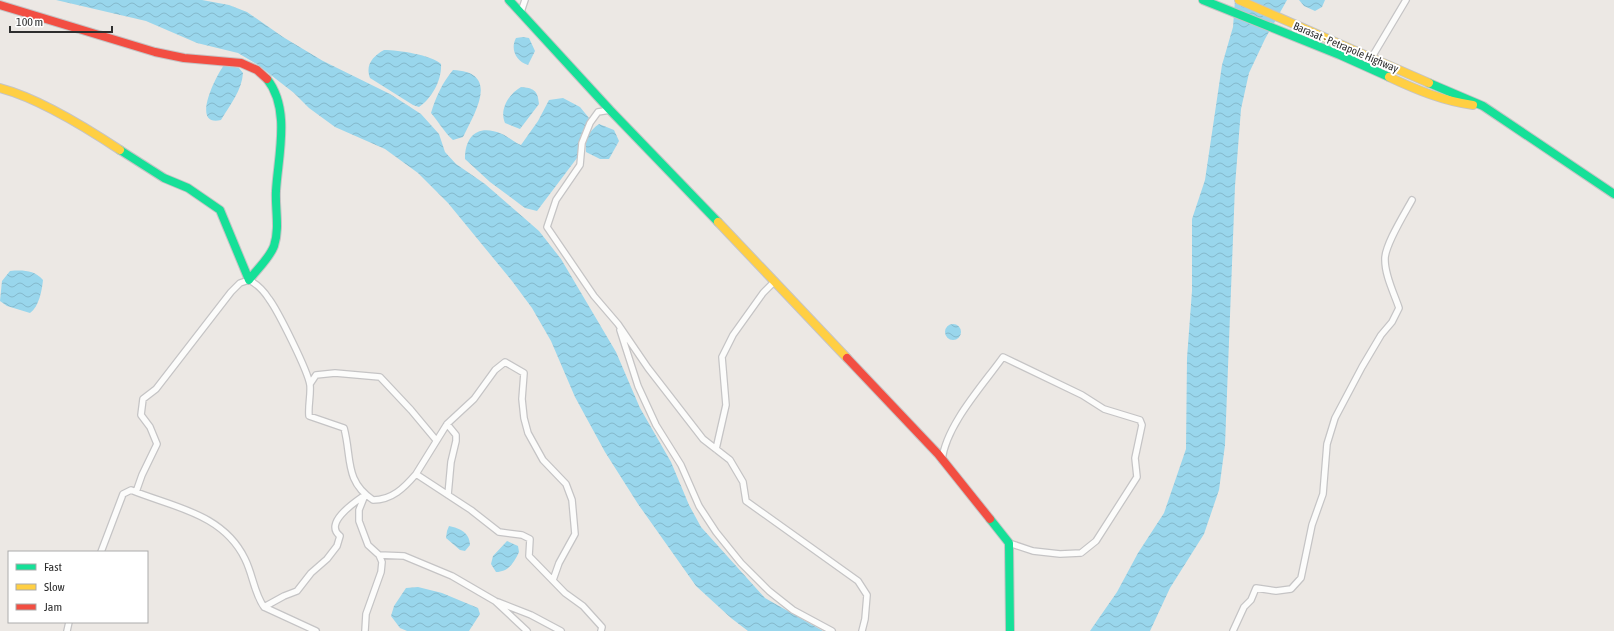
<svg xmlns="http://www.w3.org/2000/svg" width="1614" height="631" font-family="'Asap Condensed',sans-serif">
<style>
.water{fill:url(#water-waves)}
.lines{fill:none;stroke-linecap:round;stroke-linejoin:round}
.street-casing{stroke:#c5c4c5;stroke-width:8}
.fast-casing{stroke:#c5c4c5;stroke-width:10}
.slow-casing{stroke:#c5c4c5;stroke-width:10}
.jam-casing{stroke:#c5c4c5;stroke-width:10}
.street{stroke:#fcfcfb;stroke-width:5.5}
.fast{stroke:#16e098;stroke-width:8}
.slow{stroke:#ffcf43;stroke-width:8}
.jam{stroke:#f24e42;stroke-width:8}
.labels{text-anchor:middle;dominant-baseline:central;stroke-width:4;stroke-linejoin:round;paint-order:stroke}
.street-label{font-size:11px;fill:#2e2e2e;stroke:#fff}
</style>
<defs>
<pattern id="water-waves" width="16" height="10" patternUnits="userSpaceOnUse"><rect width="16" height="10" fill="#99d6ec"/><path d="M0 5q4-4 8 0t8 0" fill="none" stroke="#84b8cb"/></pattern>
</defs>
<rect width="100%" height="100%" fill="#ece8e4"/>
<path class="water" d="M56,0H202L229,5L247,12L283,37L323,61L390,94L421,114L439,134L445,152L456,164L485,184L539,231L561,259L616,352L640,408L671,462L689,505L701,527L765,598L823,631H748L731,618L696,586L638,504L605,452L575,397L551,341L532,308L512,281L448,203L418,173L385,149L335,127L309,108L294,93L258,65L238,53L197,43L146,21Z
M1235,0H1287L1265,39L1249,73L1241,109L1235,186L1225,445L1219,490L1204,534L1170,588L1150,631H1090L1117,592L1138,553L1164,513L1186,449L1187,358L1192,291V219L1205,180L1222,65L1233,27Z
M1299,0H1325L1322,7L1315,11L1304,6Z
M523,37L529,38L535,51L528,65C516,61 510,49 516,38Z
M384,50C399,50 431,55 441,64C442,80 432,98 419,107L413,105L370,78C365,65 373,56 384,50Z
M224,65L239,68L243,73C242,90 230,105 221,120C190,127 216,76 224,65Z
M453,70C500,72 476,111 463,137L453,140C444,132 439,122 431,113C436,97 442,83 453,70Z
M521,87C533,88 538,90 539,104L520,129L505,123C499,109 509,94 521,87Z
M563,98L580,107L589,118L581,135L577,158L537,211L525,208L490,182L465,159C465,135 479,124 502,134C509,137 513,142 521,145L538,121L549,100Z
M599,124L614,130L619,141L609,159H600L586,152C585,139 588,132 599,124Z
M10,271C23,270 34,270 43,280C42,290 39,307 30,313L7,306L0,301L2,281Z
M945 332a8 8 0 1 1 16 0a8 8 0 1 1-16 0Z
M449,526C460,528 470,533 470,545L465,551L460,550L446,538L447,531Z
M507,541L518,546L519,552C514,563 508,572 496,572L491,564L493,556Z
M418,587L442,593L478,608L480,614L469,631H407L400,628L391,616L394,606L406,588Z"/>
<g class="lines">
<defs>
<path id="street" d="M521,12L525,0
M1372,57L1406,0
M610,110L598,112L590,123L582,143L580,165L556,200L547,227L594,296L618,324L648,368L703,439L730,460L743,482L746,501L858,581L867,595L865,619L862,631
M620,330L638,386L656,425L681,465L699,506L716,532L741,563L769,591L793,610L832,631
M310,384L316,375L335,373L380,377L411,410L436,440
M447,424L456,435V441L451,462L448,495
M716,449L726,405L722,357L733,335L763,293L775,281
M942,460C946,425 983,385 1003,357L1082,395L1104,409L1140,420L1142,425L1135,458L1137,477L1096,541L1081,553L1060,554L1033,551L1009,543
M136,492L142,475L157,444L150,427L141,415L143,399L156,389L231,292L240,283L249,280C257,284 264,291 269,299C278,311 308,371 310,385C311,395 308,405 309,416L344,428C352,457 344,481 373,500C392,500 404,488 416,474
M101,552L123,494L131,490C172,507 223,513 245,559C253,575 254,593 264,607L316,631
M379,555L404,556L452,576L495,601L527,631
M553,580L559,563L575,534L572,500L566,484L543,460L528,433L524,418L522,399L524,373L505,362L495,370L474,399L447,424L416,474L471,510L499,532L522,535L530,539L529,556L565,593L583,606L602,627L601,631
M498,602L531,615L561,631
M264,607L284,596L297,591L311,573L327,559L337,546L340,536C323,523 355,502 365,495
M67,631L69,622
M365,631L366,614L381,572L382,562L379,555L368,545L359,521V510L365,495
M1233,631L1244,607L1251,600L1256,588L1276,591L1291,589L1301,578L1312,525L1323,494L1327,444L1335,418L1362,367L1381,335L1392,322L1399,308C1394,293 1385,276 1385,260C1384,246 1405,213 1412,200"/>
<path id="fast" d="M509,0L610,110L718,222
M1203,0L1340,55L1389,77
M1429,83L1483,106L1614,194
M120,150L164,178L188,188L220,210L249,280C257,269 269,259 274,246C280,228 275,209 276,191C278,156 291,109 267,79
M990,519L1009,543L1010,631"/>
<path id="slow" d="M1239,0L1429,83
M1389,77C1417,90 1443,101 1473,105
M0,88C38,98 87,128 120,150
M718,222L847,358"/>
<path id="jam" d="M0,5L155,52L184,58L241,63L257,70L267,79
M847,358L938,454L990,519"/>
</defs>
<use href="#street" class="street-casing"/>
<use href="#fast" class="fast-casing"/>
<use href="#slow" class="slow-casing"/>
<use href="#jam" class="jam-casing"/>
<use href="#street" class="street"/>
<use href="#fast" class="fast"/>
<use href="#slow" class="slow"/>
<use href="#jam" class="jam"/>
</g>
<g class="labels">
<g class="street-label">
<text transform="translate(1346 47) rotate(23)">Barasat - Petrapole Highway</text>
</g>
</g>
<rect x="8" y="551" width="140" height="72" fill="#ffffff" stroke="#ababab"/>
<rect x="16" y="564" width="20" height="6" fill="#16e098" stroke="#ababab"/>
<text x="44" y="571" font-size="12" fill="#2e2e2e">Fast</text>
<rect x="16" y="584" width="20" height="6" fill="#ffcf43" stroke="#ababab"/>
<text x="44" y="591" font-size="12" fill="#2e2e2e">Slow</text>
<rect x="16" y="604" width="20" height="6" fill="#f24e42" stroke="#ababab"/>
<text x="44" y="611" font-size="12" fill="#2e2e2e">Jam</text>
<path d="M10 26v6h102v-6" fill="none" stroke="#2e2e2e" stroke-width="2"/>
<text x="16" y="26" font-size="12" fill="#2e2e2e" stroke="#ffffff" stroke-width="3" paint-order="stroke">100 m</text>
</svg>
